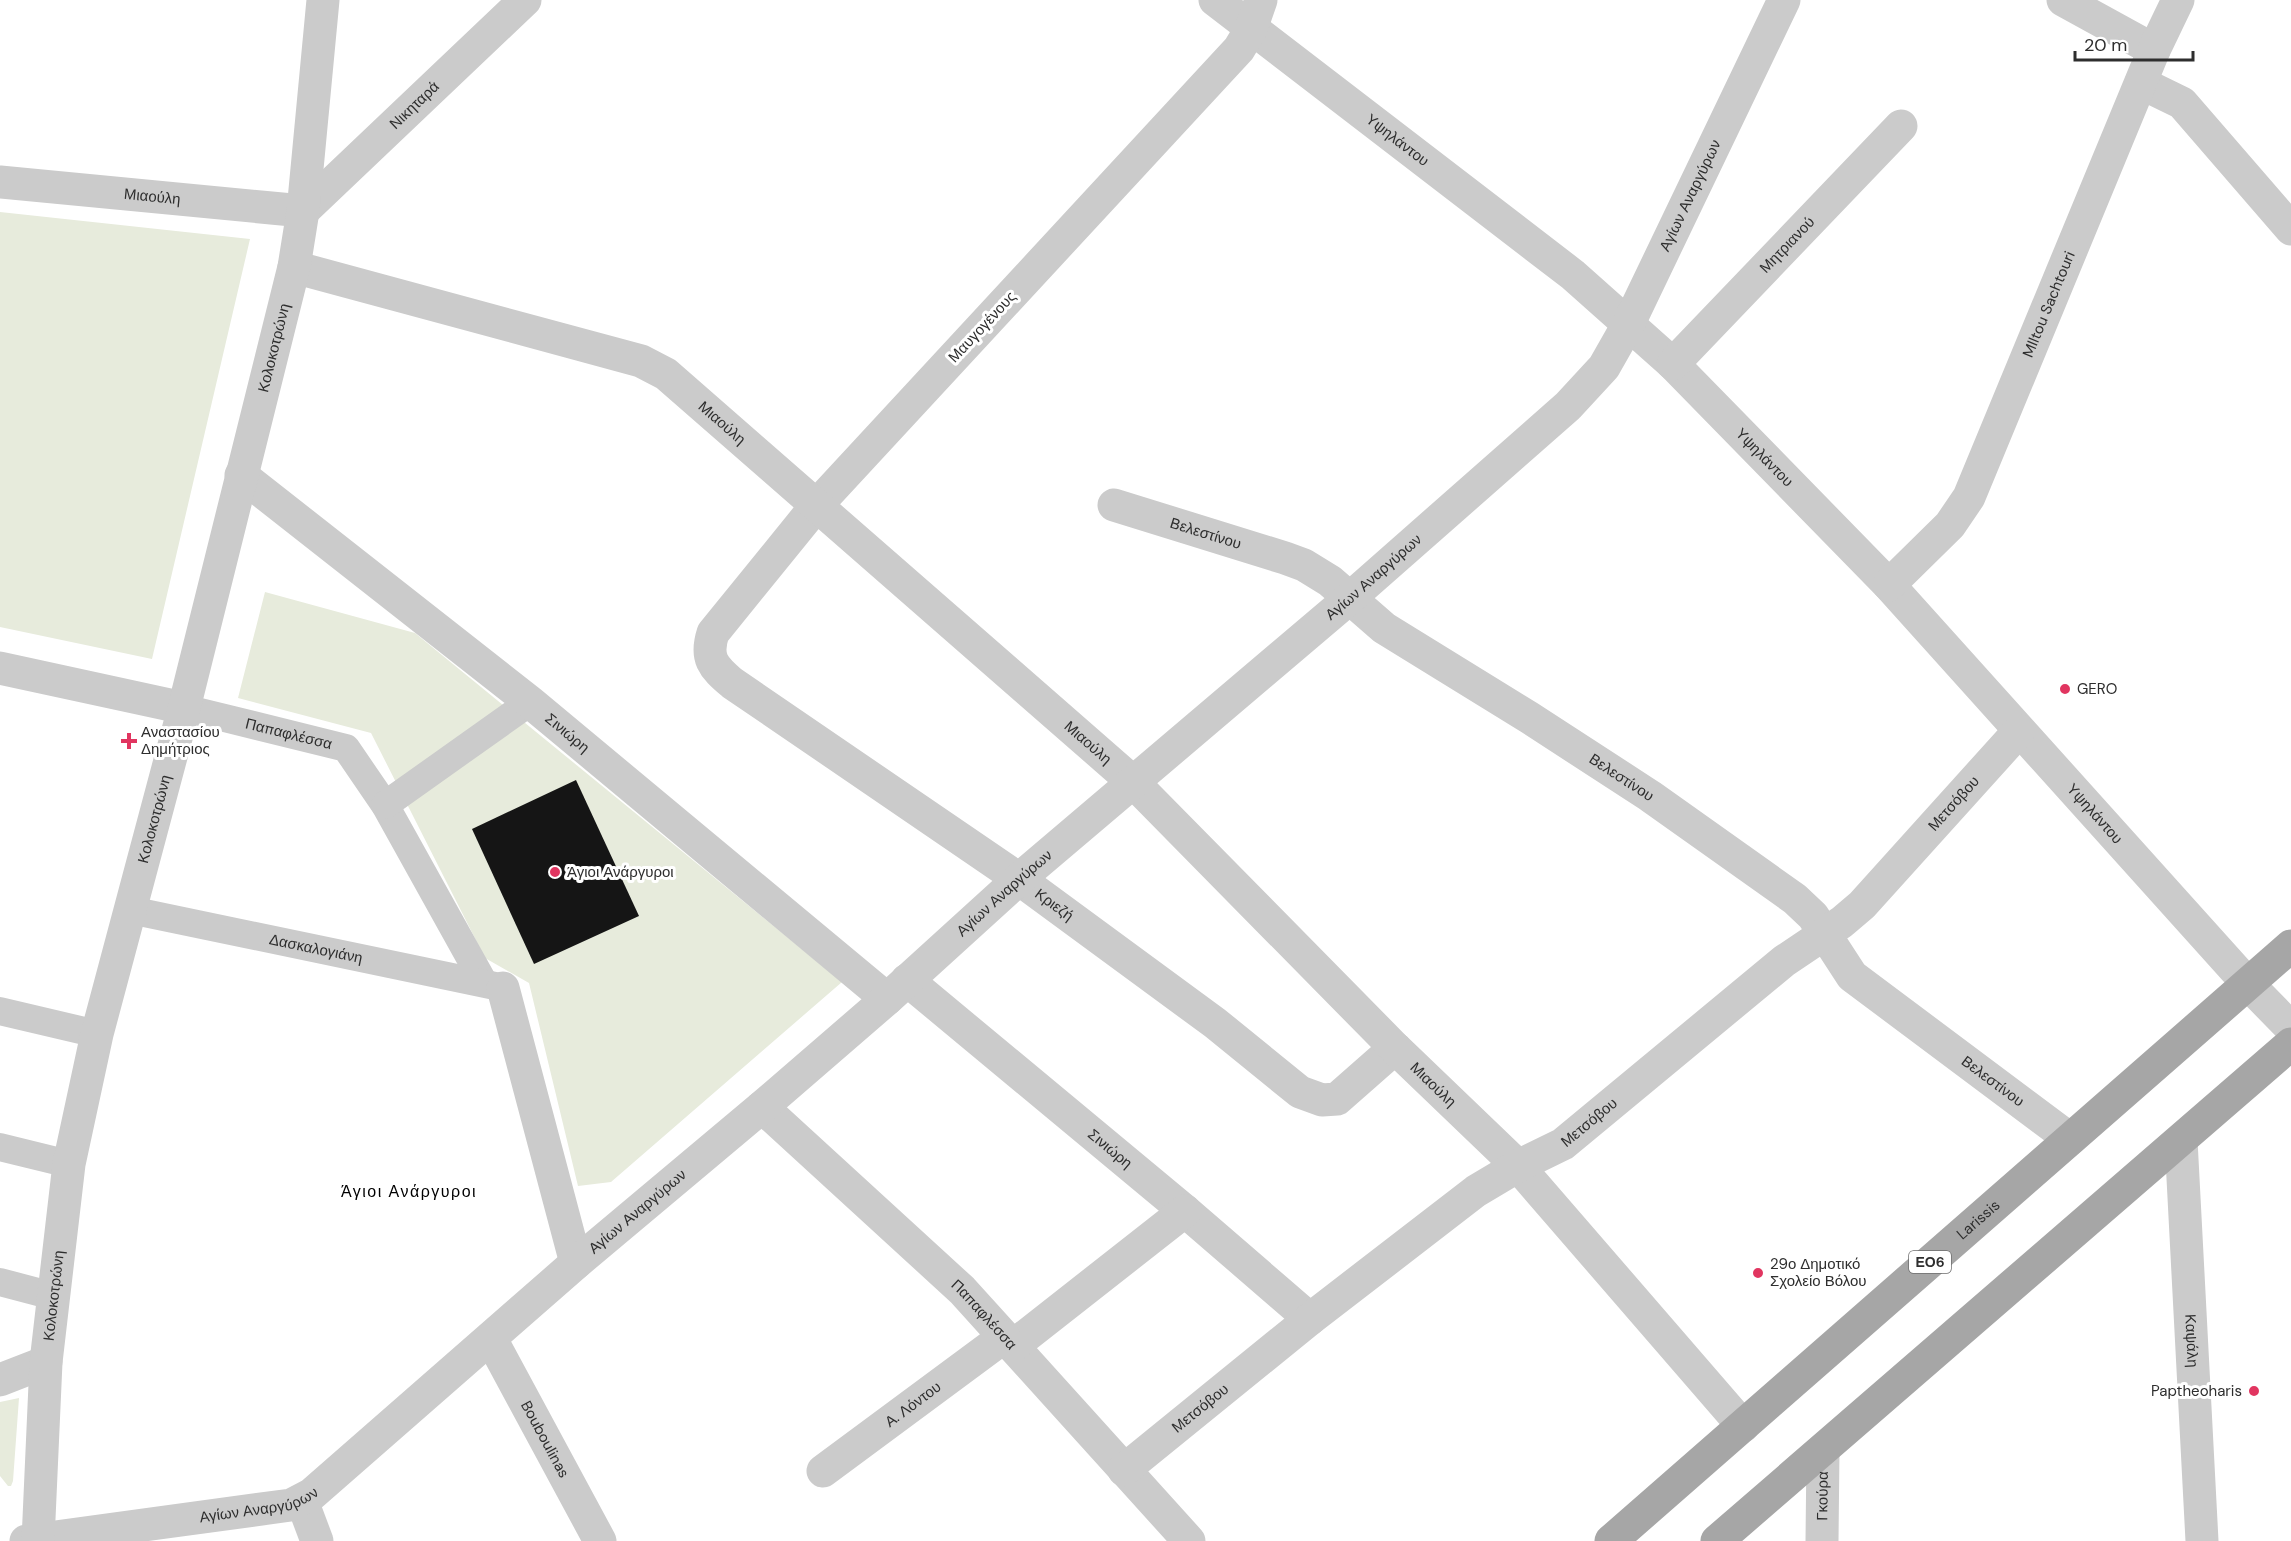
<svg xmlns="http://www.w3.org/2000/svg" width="2291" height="1541" font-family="'DM Sans',sans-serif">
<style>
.green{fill:#e7ebdc}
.building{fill:#151515}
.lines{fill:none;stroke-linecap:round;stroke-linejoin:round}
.pedestrian{stroke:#cbcbcb;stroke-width:28}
.minor{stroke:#cbcbcb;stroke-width:33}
.primary{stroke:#a6a6a6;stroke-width:33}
.poi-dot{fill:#e13560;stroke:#fff;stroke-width:2}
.labels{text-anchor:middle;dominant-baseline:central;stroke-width:6;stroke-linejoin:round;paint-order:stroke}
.shield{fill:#fff;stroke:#6d6d6d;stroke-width:1.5}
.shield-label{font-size:14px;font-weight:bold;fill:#2e2e2e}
.street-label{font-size:15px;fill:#2e2e2e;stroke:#fff}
.poi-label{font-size:15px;fill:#2e2e2e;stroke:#fff;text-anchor:start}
.neighbourhood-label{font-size:16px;letter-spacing:1.5px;fill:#000;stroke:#fff}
</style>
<rect width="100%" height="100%" fill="#fff"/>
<path class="green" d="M0,212L250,239L152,659L0,627Z
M265,592L415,633L842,982L611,1182L578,1186L529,983L485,958L371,733L238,698Z
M19,1398L13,1481L11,1486H8L0,1476V1402Z"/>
<path class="building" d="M576,780L639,916L534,964L472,829Z"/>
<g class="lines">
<g class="pedestrian">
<path id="s1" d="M184,708L346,748L385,805L484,983"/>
<path d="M385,805L530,702"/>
<path id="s2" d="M130,910L495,986"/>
<path d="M0,1011L97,1034"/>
<path d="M0,1147L69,1164"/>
<path d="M0,1282L53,1296"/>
</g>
<g class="minor">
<path id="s3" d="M1215,0L1573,275L1673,364L1889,585L2248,984L2291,1028"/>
<path id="s4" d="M1261,0L1251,29L1239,49L816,506L713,633C705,658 713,667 732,683L1019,879L1215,1023L1300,1092L1322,1100L1337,1099L1395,1048"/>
<path d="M2063,0L2154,50"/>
<path d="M2141,83L2182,103L2291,229"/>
<path id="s5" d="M0,182L303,211L525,0"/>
<path id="s6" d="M294,267L641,361L666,374L1133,782L1395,1048L1518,1166L1743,1426"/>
<path id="s7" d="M1673,364L1901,126"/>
<path id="s8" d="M241,475L530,702L887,999"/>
<path id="s9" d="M1114,505L1285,558L1304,565L1330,581L1384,628L1530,718L1650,796L1795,899L1813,916L1852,976L2070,1139"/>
<path id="s10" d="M1889,585L1950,525L1969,497L2154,50L2178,0"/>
<path d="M0,668L184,708"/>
<path id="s11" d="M907,980L1185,1211L1310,1319"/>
<path d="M503,988L576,1263"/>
<path id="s12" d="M762,1107L962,1290L1189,1541"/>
<path id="s13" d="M2181,1140L2202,1541"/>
<path id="s14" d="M491,1339L600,1541"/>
<path d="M1013,1346L1185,1211"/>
<path d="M0,1380L46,1362"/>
<path id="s15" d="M1124,1470L1310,1319L1476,1191L1518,1166L1563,1144L1784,961L1842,922L1862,905L2019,731"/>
<path id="s16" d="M823,1471L1004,1337"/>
<path d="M302,1501L317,1541"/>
<path id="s17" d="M26,1541L291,1505L312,1494L576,1263L762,1107L887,999L1019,879L1350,598L1568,406L1604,367L1629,323L1784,0"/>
<path id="s18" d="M38,1541L46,1362L69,1164L97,1034L184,708L294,267L303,211L323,0"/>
<path id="s19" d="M1822,1541L1823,1451"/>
</g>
<g class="primary">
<path id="s20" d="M1611,1541L2291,946"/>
<path d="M1717,1541L2291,1044"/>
</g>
</g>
<g class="poi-dot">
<circle cx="2065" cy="689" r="6"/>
<path d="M126 732h6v6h6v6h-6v6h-6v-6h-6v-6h6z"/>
<circle cx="555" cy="872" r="6"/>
<circle cx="1758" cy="1273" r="6"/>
<circle cx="2254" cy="1391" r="6"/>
</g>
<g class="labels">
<rect class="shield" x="1909" y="1251" width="42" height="22" rx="4.5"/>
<g class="shield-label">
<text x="1930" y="1262">ΕΟ6</text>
</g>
<g class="street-label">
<text stroke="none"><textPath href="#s5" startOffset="458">Νικηταρά</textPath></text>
<text stroke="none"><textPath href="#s3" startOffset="230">Υψηλάντου</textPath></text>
<text stroke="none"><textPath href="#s17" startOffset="2198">Αγίων Αναργύρων</textPath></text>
<text stroke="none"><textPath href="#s5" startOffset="153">Μιαούλη</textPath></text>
<text stroke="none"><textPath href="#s7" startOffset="165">Μητριανού</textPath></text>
<text stroke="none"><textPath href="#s10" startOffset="328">MIltou Sachtouri</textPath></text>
<text transform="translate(982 327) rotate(-47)">Μαυγογένους</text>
<text stroke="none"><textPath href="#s18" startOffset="1220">Κολοκοτρώνη</textPath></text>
<text stroke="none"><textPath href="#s6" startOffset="462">Μιαούλη</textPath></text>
<text stroke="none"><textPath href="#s3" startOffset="716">Υψηλάντου</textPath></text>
<text stroke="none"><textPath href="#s9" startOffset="96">Βελεστίνου</textPath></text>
<text stroke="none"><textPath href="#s17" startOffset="1694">Αγίων Αναργύρων</textPath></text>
<text stroke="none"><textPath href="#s8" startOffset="416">Σινιώρη</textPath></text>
<text stroke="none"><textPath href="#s1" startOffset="108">Παπαφλέσσα</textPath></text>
<text stroke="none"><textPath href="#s6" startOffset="948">Μιαούλη</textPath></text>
<text stroke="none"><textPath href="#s9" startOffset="582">Βελεστίνου</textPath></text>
<text stroke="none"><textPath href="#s15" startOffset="1068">Μετσόβου</textPath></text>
<text stroke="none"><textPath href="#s3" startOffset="1202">Υψηλάντου</textPath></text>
<text stroke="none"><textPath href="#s18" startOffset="734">Κολοκοτρώνη</textPath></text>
<text stroke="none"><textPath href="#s17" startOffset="1208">Αγίων Αναργύρων</textPath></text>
<text stroke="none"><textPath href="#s4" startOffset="1290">Κριεζή</textPath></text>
<text stroke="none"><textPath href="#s2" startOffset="190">Δασκαλογιάνη</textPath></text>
<text stroke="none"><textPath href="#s9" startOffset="1066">Βελεστίνου</textPath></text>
<text stroke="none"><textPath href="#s6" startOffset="1434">Μιαούλη</textPath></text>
<text stroke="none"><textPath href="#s15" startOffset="582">Μετσόβου</textPath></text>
<text stroke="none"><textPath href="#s11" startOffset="264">Σινιώρη</textPath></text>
<text stroke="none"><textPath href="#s17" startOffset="722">Αγίων Αναργύρων</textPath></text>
<text stroke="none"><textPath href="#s20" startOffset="488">Larissis</textPath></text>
<text stroke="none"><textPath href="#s18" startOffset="246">Κολοκοτρώνη</textPath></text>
<text stroke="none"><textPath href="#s12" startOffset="304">Παπαφλέσσα</textPath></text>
<text stroke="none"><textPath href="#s13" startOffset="201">Καψάλη</textPath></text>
<text stroke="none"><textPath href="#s16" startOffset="112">Α. Λόντου</textPath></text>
<text stroke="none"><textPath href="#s15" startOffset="98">Μετσόβου</textPath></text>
<text stroke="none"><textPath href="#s14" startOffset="114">Bouboulinas</textPath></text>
<text stroke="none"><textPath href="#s19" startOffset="45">Γκούρα</textPath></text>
<text stroke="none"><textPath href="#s17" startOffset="236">Αγίων Αναργύρων</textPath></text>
</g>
<g class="poi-label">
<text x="2077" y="689">GERO</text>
<text x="141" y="732">Αναστασίου<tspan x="141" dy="17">Δημήτριος</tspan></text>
<text x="567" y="872">Άγιοι Ανάργυροι</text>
<text x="1770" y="1264">29ο Δημοτικό<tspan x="1770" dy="17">Σχολείο Βόλου</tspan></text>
<text x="2242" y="1391" text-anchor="end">Paptheoharis</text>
</g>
<g class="neighbourhood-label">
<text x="409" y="1191">Άγιοι Ανάργυροι</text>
</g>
</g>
<path d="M2075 51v9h118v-9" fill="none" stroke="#2e2e2e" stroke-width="3"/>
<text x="2084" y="51" font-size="18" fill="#2e2e2e" stroke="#ffffff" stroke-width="4.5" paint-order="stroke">20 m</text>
</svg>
